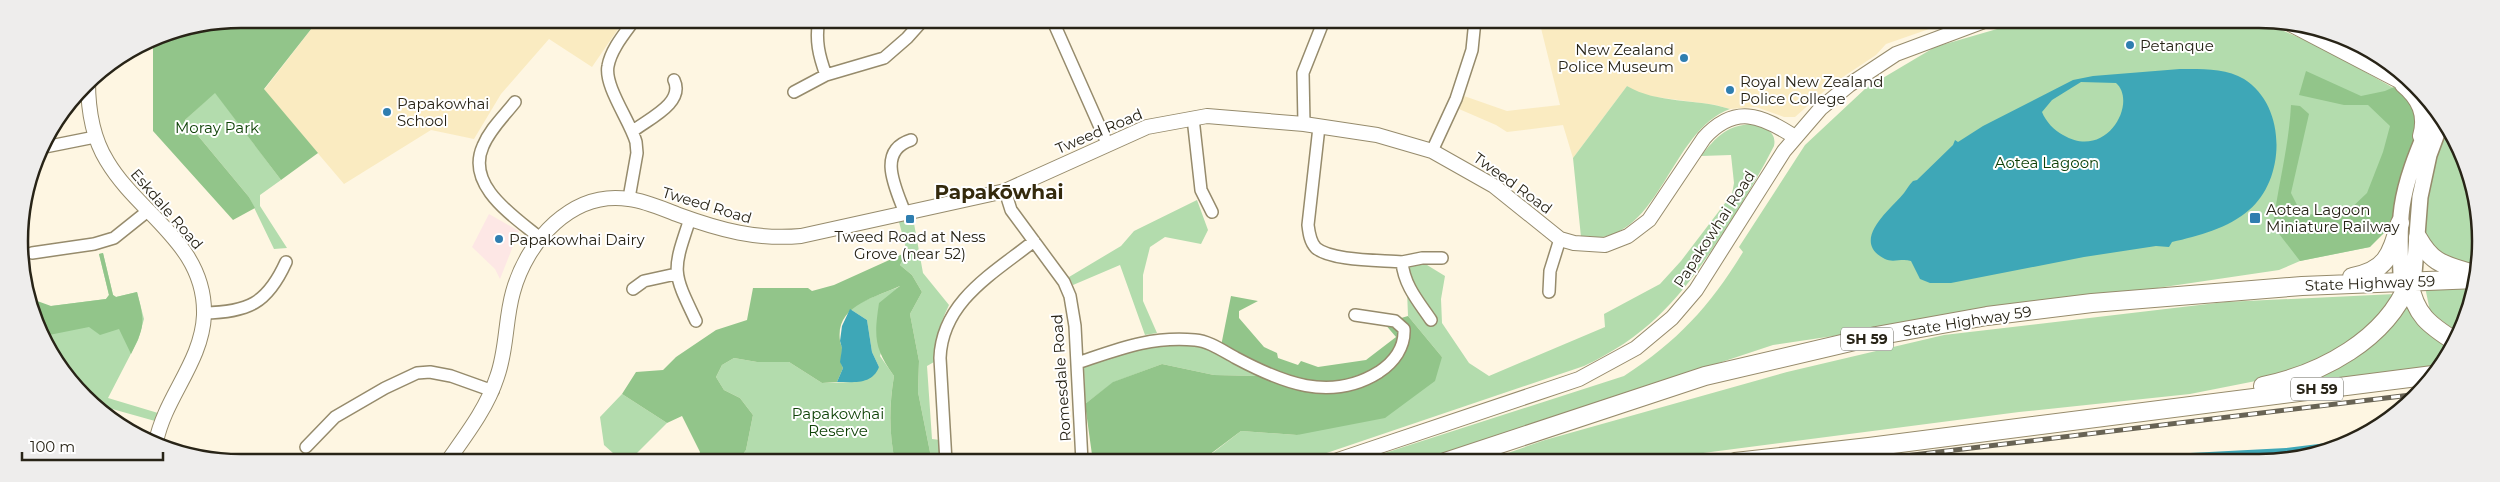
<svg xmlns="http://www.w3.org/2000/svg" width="2500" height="482" font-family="Montserrat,sans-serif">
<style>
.commercial{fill:#fde7e5}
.built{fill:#faebc1}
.green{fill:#b3dcad}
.forest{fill:#92c58a}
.water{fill:#3ea7b7;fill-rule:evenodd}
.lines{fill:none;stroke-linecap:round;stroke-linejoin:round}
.minor-casing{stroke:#968b6c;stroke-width:14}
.tertiary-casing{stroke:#968b6c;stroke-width:16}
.secondary-casing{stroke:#968b6c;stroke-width:18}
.primary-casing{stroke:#968b6c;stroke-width:20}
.minor{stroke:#fff;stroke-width:11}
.tertiary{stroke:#fff;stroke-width:14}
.secondary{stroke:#fff;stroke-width:15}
.primary{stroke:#fff;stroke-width:18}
.rail-casing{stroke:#686354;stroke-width:5}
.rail{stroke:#fff;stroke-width:3;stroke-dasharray:9;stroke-linecap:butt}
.poi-dot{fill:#2f7eb0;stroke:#fff;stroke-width:2}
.labels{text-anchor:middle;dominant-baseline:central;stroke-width:4;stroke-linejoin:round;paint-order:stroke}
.shield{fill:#fff;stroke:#68665d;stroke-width:1}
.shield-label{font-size:14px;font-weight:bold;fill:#282417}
.poi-label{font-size:15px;fill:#282417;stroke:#fff;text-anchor:start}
.park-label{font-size:15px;fill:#0f4207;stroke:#fff}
.street-label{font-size:15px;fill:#282417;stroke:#fff}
.district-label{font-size:20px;font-weight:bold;fill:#342a0d;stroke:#fff}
.rim{fill:none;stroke:#282417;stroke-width:2.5}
</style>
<rect width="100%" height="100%" fill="#fef6e2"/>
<path class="commercial" d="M489,214L519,231L500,279L495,269L472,247Z"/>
<path class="built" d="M319,19H625L592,67L549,39L501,94L474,139L431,130L344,184L264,90Z
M1539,20H1955L1886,44L1876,55L1831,85L1795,117H1784L1756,107L1730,109L1716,105L1641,95L1627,86L1573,158L1563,125L1507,132L1496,125L1459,109L1464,96L1507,111L1560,105Z"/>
<path class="green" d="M2028,20L2260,21L2319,46L2406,95L2370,247L2300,261L2279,270L1773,345L1420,462H1357L1624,376C1678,341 1710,306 1743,252L1739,247L1805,145L1866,88L1935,47Z
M1627,86C1657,104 1696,98 1730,109C1667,132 1660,249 1581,237L1573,158Z
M215,92L281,180L260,195V206L287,248L274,249L249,197L185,120Z
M1752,124C1765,128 1777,131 1774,146C1762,170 1748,193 1734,216C1691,283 1659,331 1584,366L1300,462H1174L1210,455L1241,431L1297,435L1442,357L1408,316L1406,265H1427L1445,276L1441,299L1442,323L1469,363L1489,376L1605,327L1604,314L1660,284L1681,261L1732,194L1734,183L1731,155L1701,156C1716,137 1727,125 1752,124Z
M2447,129L2474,183L2479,267L2460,266L2428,246C2417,206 2434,167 2447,129Z
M1197,200L1208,230L1201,244L1165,237L1150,247L1143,275V301L1157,333L1145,335L1120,265L1073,285L1069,277L1121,246L1134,231Z
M913,218L923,273L949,305C940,324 934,341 934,362L927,366L932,439L940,440L938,462H932L918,392L919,361L910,314L922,292L912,275L900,265L907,252L899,222Z
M103,253L113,295L116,297L137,292L144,319L138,340L108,398L158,413L155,421L105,407L103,412L74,387L33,317L51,306L106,299L109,295L99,254Z
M903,285L880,356L894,376C889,405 889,433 895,462H737L746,450L753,415L740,398L724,390L716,377L722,365L734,358L757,362H789L822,383L855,382L879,367L872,352L867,320L850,309C866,298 885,293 903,285Z
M2475,286L2460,332L2454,330L2430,311L2425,287Z
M2395,294L2374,326L2315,363L2276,377L2190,394L2019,412L1634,462H1482L1545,440L1787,372L1944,335L2225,302Z
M2406,303L2452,349L2437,370L2308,386L2307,379Z
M1196,343L1258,376L1214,375L1162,364L1114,382L1085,404L1084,366L1148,346Z
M622,394L667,423L636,454L639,462H623L604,445L600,417Z"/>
<path class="forest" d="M241,19H319L264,89L318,153L281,180L215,93L185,120L249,197L255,208L233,220L153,131V40L159,35Z
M2306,71L2361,96L2385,91L2394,87L2414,103L2420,125L2393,224L2370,247L2300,261L2273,226C2278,185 2289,146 2291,105L2300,106L2309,114L2291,193L2300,211L2324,218L2347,212L2367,193L2383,152L2390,126L2368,105H2344L2299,95Z
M907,252L900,265L912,275L922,292L910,314L919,361L918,392L932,462H895C889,433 889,406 894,376C874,348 874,337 879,303L900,286C875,298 835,305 840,341C841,347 842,344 842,349C842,357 839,360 843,368L837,382L822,383L789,362H757L734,358L722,365L716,377L724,390L740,398L753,415L746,450L737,462H697L700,452L682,416L667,423L622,394L636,372L663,370L676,357L716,330L747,320L753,288H808L812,291L834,285Z
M103,253L113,295L116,297L137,292C145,322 145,327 131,354L119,329L100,335L89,327L44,336L30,312L29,298L51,306L106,299L109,295L99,254Z
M1231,296L1258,301L1239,311V318L1264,347L1277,353L1278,358L1298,365L1301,361L1318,367L1366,360L1396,337L1384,323L1408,316L1442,357L1435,381L1385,418L1297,435L1241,431L1209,455L1174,462H1093L1085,404L1113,382L1162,364L1214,375L1258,376L1262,368L1221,346Z"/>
<path class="water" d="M2180,69C2201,69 2226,68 2244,79C2287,106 2286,179 2249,210C2229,228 2198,236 2172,242L2169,247L2156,246L2084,257L1951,283H1930L1920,279L1911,261C1902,258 1893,263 1885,259C1849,241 1891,209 1904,193C1907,189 1909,185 1913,181L1917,180L1953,145L1955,140L1958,142L1983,126L2073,80L2093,76ZM2081,82L2116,83C2138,102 2107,161 2063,135C2054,130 2046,122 2042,112L2052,100Z
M850,309L867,320L872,352L879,367C872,385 854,382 837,382L843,368L840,362L842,348L840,341L842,326Z
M2359,439L2274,463H1997L2286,448Z"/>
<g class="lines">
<defs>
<path id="minor" d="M819,19C815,40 819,56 826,75
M1052,19L1107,143
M794,92L826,75L884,58L907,38L924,19
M515,102C504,116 490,129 483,146C465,186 515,217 540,238
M1193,118L1201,190L1212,212
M1304,124L1303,73L1324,20
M1319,127L1308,225C1309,233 1310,242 1316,248C1331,261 1381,260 1402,262C1404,285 1418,301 1431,320
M633,131C648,119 685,103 674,80
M40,148L95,137
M1432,151L1456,99L1472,50L1475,20
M1005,191L1011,210L1064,282L1070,296L1075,326L1082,462
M629,198L637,153L636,142C630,121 604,86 608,66C611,49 625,33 635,19
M905,213C896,189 876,151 911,140
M690,219C672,272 672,271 696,321
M32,253L94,244L114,238L149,210
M1402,262L1422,258H1442
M633,289L644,281L676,274
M1549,292L1550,271L1560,239
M204,313C248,312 267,304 286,262
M1077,363C1119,349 1150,336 1195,340C1209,341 1223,351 1236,358C1281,382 1330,403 1379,372C1394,362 1405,347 1404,329L1395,321L1355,315
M306,447L335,417L385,388L417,373L430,372L451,376L493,391
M946,462L940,358C942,301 994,273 1034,241"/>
<path id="tertiary" d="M2284,21L2418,91
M88,81C88,110 92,137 107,161C139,215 206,244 204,315C202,362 165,397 156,442
M2402,85C2419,99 2426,115 2420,136
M447,462C466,435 487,408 497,377C507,350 505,320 513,292C527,241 572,190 629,199C646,201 663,209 679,215C720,230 757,240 801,236L1005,191L1147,127L1207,116L1304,124L1377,135L1432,151L1494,186L1560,239L1574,243L1605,245L1628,236L1649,220L1704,138C1735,104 1761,115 1795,137
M1332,462L1579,379L1636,348L1672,318L1696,290L1784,151L1821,108L1849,85L1896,54L1987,20"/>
<path id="secondary" d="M2436,107C2423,140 2407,172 2402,207C2399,229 2400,251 2401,274L2409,282L2414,274L2420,197L2429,155L2442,120"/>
<path id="primary" d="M2418,238C2433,265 2446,265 2473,274
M2352,277C2387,271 2391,254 2400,223
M2409,282C2415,315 2429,325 2456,342
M2263,386C2321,374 2386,340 2409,282
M1445,462L1705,376L1876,336L1987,316L2092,303L2302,286L2477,279
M1735,462L1869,447L2433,375"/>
</defs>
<use href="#minor" class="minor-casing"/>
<use href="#tertiary" class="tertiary-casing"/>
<use href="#secondary" class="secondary-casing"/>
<use href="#primary" class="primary-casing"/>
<use href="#minor" class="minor"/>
<use href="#tertiary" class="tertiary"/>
<use href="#secondary" class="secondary"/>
<use href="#primary" class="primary"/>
<defs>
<path id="rail" d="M1855,462L2419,394"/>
</defs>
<use href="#rail" class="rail-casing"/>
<use href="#rail" class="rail"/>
</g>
<g class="poi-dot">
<circle cx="2130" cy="45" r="5"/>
<circle cx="1684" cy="58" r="5"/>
<circle cx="1730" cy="90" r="5"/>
<circle cx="387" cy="112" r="5"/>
<rect x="2249" y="212" width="12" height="12" rx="2.5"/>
<rect x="905" y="214" width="10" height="10" rx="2.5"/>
<circle cx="499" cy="239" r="5"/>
</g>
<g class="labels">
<g class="shield">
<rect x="1841" y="327.5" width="52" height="23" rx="4"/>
<rect x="2291" y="377.5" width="52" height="23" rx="4"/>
</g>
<g class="shield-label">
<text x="1867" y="339">SH 59</text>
<text x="2317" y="389">SH 59</text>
</g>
<g class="poi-label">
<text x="2140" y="45">Petanque</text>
<text x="1674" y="49" text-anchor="end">New Zealand<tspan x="1674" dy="17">Police Museum</tspan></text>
<text x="1740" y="81">Royal New Zealand<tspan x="1740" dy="17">Police College</tspan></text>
<text x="397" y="103">Papakowhai<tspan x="397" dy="17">School</tspan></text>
<text x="2266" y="209">Aotea Lagoon<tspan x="2266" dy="17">Miniature Railway</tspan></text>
<text x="910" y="236" text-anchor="middle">Tweed Road at Ness<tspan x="910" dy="17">Grove (near 52)</tspan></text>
<text x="509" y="239">Papakowhai Dairy</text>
</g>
<g class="park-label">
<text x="217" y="127">Moray Park</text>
<text x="2047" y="162">Aotea Lagoon</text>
<text x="838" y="413">Papakowhai<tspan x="838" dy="17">Reserve</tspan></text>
</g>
<g class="street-label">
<text transform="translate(1099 131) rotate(-23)">Tweed Road</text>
<text transform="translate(1513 183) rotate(36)">Tweed Road</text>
<text transform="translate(707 205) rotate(17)">Tweed Road</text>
<text transform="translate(167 209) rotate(49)">Eskdale Road</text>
<text transform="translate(1714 229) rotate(-57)">Papakowhai Road</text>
<text transform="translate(2370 283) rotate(-2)">State Highway 59</text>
<text transform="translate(1967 321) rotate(-9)">State Highway 59</text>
<text transform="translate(1061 378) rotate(-94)">Romesdale Road</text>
</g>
<g class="district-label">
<text x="999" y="192">Papakōwhai</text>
</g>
</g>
<path d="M0 0H2500V482H0ZM241 28H2259A213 213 0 0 1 2472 241V241A213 213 0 0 1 2259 454H241A213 213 0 0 1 28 241V241A213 213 0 0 1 241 28Z" fill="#eeedec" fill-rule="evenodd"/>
<path class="rim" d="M241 28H2259A213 213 0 0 1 2472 241V241A213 213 0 0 1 2259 454H241A213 213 0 0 1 28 241V241A213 213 0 0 1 241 28Z"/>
<path d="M22 452v8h141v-8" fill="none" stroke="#282417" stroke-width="2.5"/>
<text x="30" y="452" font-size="15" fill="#282417" stroke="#ffffff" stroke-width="4" paint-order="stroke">100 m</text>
</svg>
